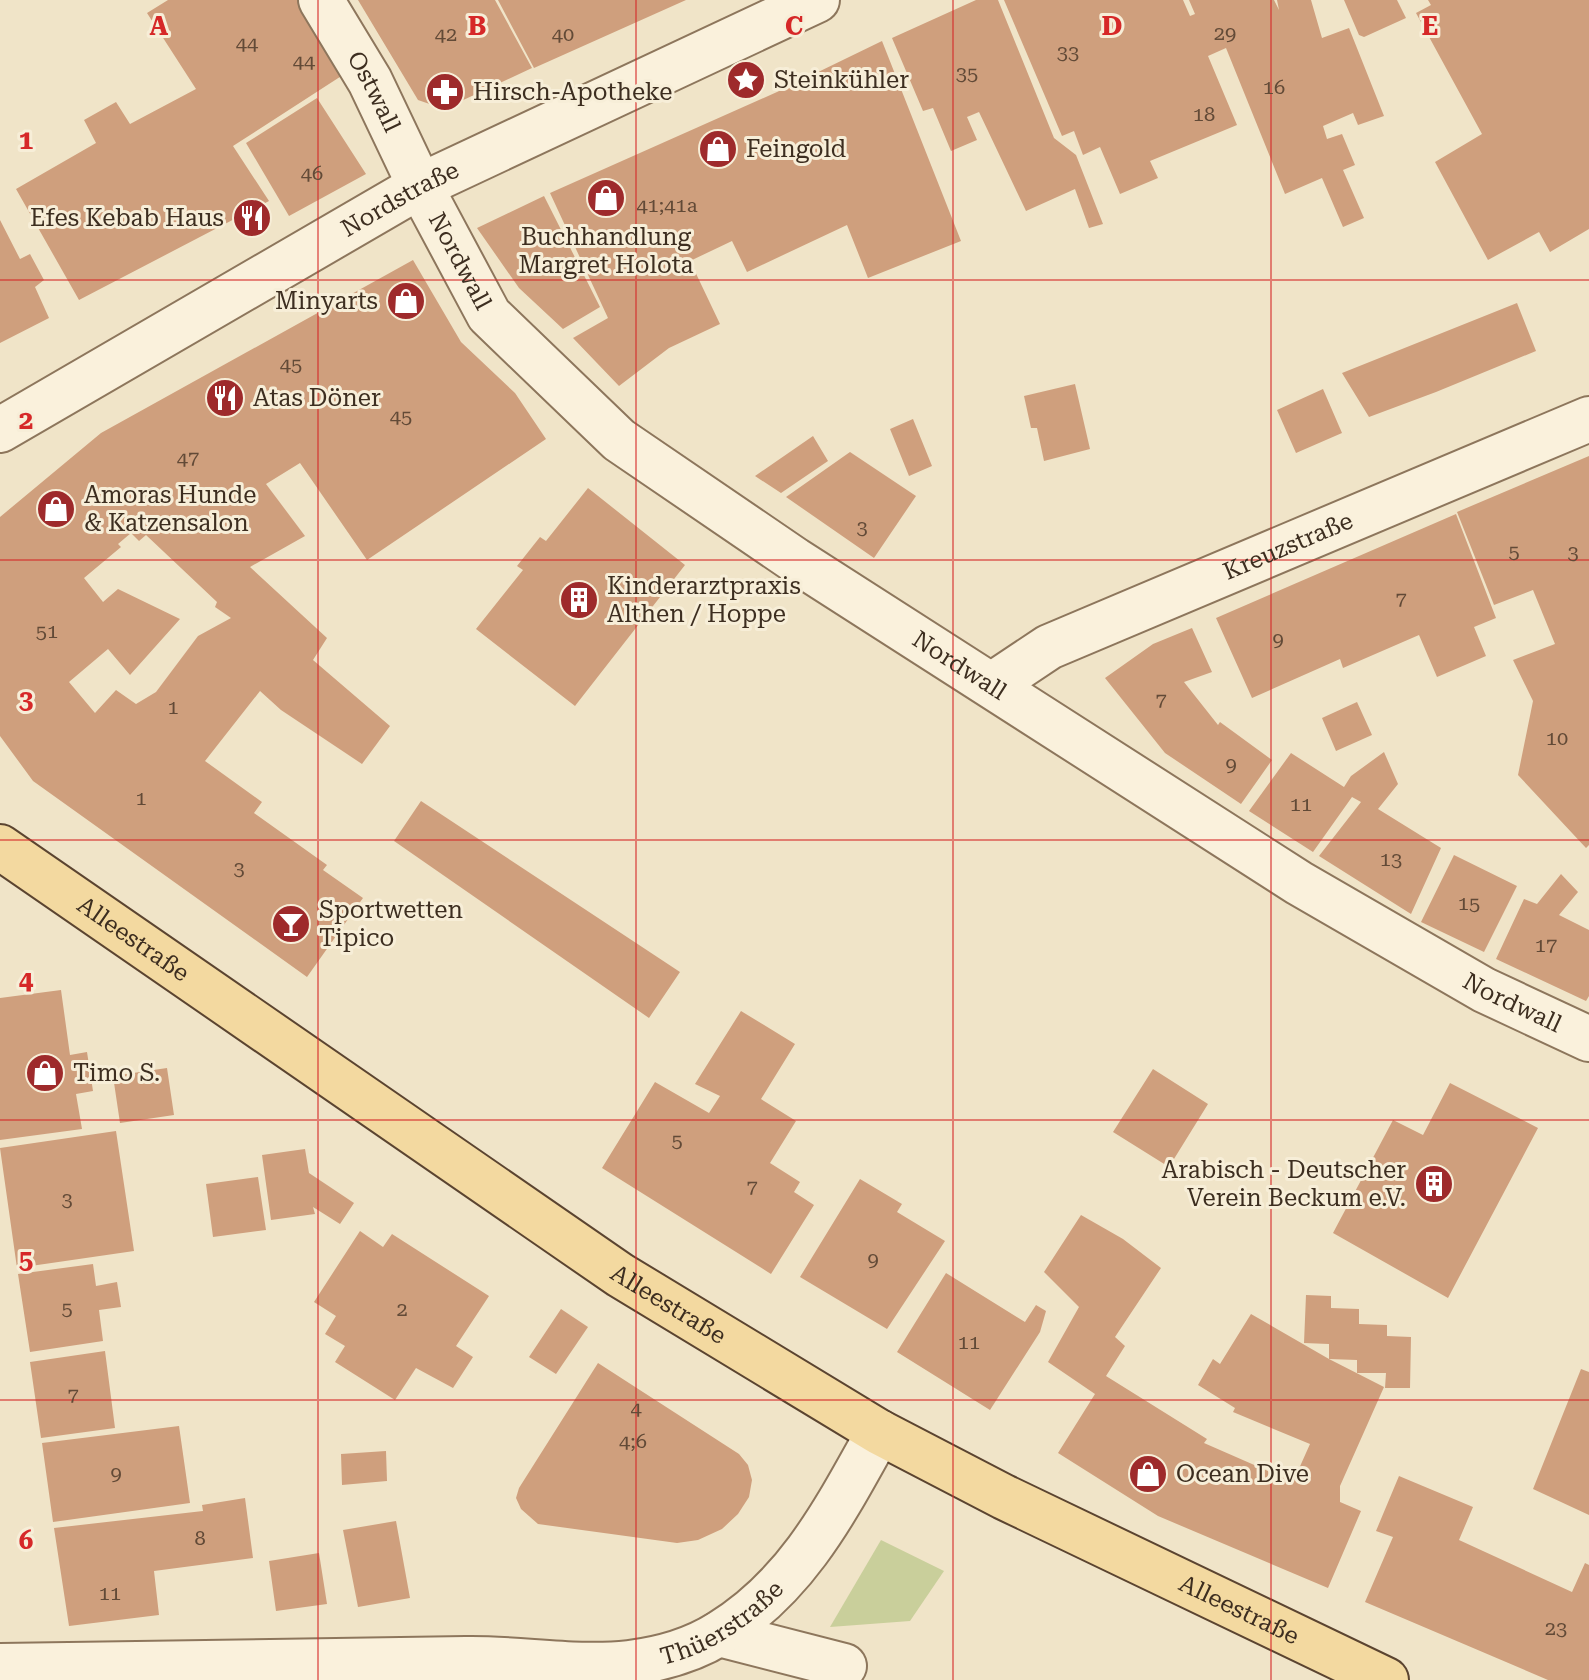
<svg xmlns="http://www.w3.org/2000/svg" width="1589" height="1680" font-family="'Roboto Serif',serif">
<style>
.green{fill:#c9cf9b}
.building{fill:#cf9f7d;fill-rule:evenodd}
.lines{fill:none;stroke-linecap:round;stroke-linejoin:round}
.minor-casing{stroke:#8d765c;stroke-width:48}
.major-casing{stroke:#5b4430;stroke-width:48}
.minor{stroke:#faf1dc;stroke-width:44}
.major{stroke:#f3d9a0;stroke-width:44}
.grid{fill:none;stroke:#d62828;stroke-width:2;stroke-opacity:0.55}
.labels{text-anchor:middle;dominant-baseline:central;stroke-width:6;stroke-linejoin:round;paint-order:stroke}
.number-label{font-size:20px;fill:#624a37}
.poi-label{font-size:24px;fill:#3d2e20;stroke:#f7eed8;text-anchor:start}
.street-label{font-size:24px;fill:#3d2e20;stroke:#f7eed8}
.grid-label{font-size:26px;text-anchor:middle;font-weight:bold;fill:#d62828;stroke:#f7eed8;stroke-width:6;stroke-linejoin:round;paint-order:stroke}
</style>
<rect width="100%" height="100%" fill="#f0e4c8"/>
<path class="green" d="M881,1540L944,1571L910,1621L830,1627Z"/>
<path class="building" d="M168,0H299L346,73L233,146L269,201L79,300L16,189L96,143L84,120L116,102L130,124L196,89L147,13Z
M358,0H495L532,68L444,109L418,100Z
M498,0H686L534,68Z
M976,0H998L1054,138L1076,155L1103,224L1089,228L1075,189L1026,211L979,112L967,117L977,140L951,151L933,108L923,111L892,38Z
M1004,0H1183L1190,16L1195,14L1189,0H1274L1279,10L1277,0H1311L1322,38L1349,28L1384,116L1358,125L1353,113L1323,126L1327,139L1342,134L1355,165L1343,170L1364,218L1343,227L1322,178L1285,194L1226,48L1208,56L1237,125L1150,161L1158,178L1120,194L1100,147L1083,155L1074,131L1062,136Z
M1344,0H1397L1406,18L1364,37L1359,35Z
M1428,0H1589V229L1550,252L1539,232L1488,260L1435,162L1482,134L1416,13L1431,5Z
M882,41L961,241L868,278L847,225L747,272L732,241L690,261L720,324L669,348L619,386L573,338L608,318L550,193L777,92Z
M317,98L366,174L289,216L246,143Z
M544,196L600,307L563,329L519,288L477,228Z
M0,220L20,259L30,254L44,280L35,287L49,318L0,343Z
M413,260L461,342L515,393L546,439L367,560L300,463L266,484L305,536L250,567L327,638L313,660L390,726L362,764L281,710L260,691L205,761L262,802L254,813L327,865L323,870L363,898L307,977L33,781L0,736V517L101,433ZM131,533L139,541L146,535L217,602L215,607L231,618L198,636L156,692L136,704L116,690L95,713L69,682L108,649L130,675L180,619L118,589L103,602L84,578L121,547L118,544Z
M1517,303L1536,351L1436,392L1369,417L1342,373Z
M1075,384L1090,449L1044,461L1037,428H1031L1024,396Z
M1323,389L1342,433L1296,453L1277,410Z
M913,419L932,466L909,476L890,429Z
M813,436L828,461L781,493L755,476Z
M850,452L916,496L874,558L786,497Z
M1589,456V845L1586,848L1518,775L1533,701L1513,660L1555,644L1533,590L1494,605L1457,512Z
M588,488L685,565L575,706L476,629L523,570L517,566L540,537L546,541Z
M1456,514L1496,618L1474,627L1486,656L1437,677L1419,635L1343,668L1340,659L1252,698L1216,618Z
M1192,628L1212,672L1184,682L1218,725L1220,722L1272,760L1241,804L1165,753L1105,678L1153,644Z
M1357,702L1372,735L1336,751L1322,718Z
M1384,752L1398,784L1378,809L1441,848L1411,914L1319,856L1361,802L1352,797L1313,852L1249,811L1291,753L1344,787L1351,776Z
M421,801L680,972L649,1018L394,841Z
M1454,855L1517,886L1484,952L1421,922Z
M1561,874L1578,892L1559,915L1589,930V996L1586,1001L1496,959L1524,899L1537,904Z
M61,990L70,1055L87,1052L93,1091L76,1094L82,1129L0,1140V998Z
M741,1011L795,1044L761,1099L796,1121L770,1163L800,1182L794,1192L814,1205L771,1274L602,1168L655,1082L709,1113L720,1096L695,1084Z
M167,1068L174,1115L120,1123L113,1076Z
M1153,1069L1208,1104L1169,1167L1113,1132Z
M1450,1083L1538,1128L1448,1298L1333,1233L1393,1120L1423,1135Z
M116,1131L134,1251L17,1268L0,1148Z
M305,1149L309,1173L354,1203L340,1224L313,1207L315,1214L271,1220L262,1155Z
M258,1177L266,1230L213,1237L206,1184Z
M860,1179L902,1204L897,1212L945,1241L887,1329L800,1277Z
M1081,1215L1123,1239L1161,1268L1115,1337L1125,1346L1106,1376L1207,1439L1204,1443L1293,1482L1310,1444L1233,1412L1235,1408L1198,1385L1213,1359L1220,1364L1251,1314L1329,1359V1344L1304,1343L1306,1295L1331,1296V1308L1359,1309V1324L1387,1325V1336L1411,1337L1410,1388H1385L1386,1373H1357V1360L1329,1359L1384,1387L1340,1486V1502L1361,1511L1328,1588L1158,1516L1058,1453L1095,1394L1048,1362L1079,1307L1044,1272Z
M360,1231L383,1247L392,1234L489,1296L456,1346L473,1357L453,1388L416,1368L395,1400L335,1362L345,1346L325,1334L336,1316L314,1302Z
M93,1264L96,1286L117,1282L121,1307L99,1310L103,1341L30,1352L18,1274Z
M946,1273L1025,1322L1036,1305L1046,1311L1040,1332L990,1410L897,1352Z
M561,1309L588,1327L556,1374L529,1357Z
M105,1351L115,1428L41,1438L30,1362Z
M598,1363L739,1454L748,1465L752,1480L749,1497L738,1514L722,1529L698,1540L677,1543L538,1524L521,1509L516,1498L519,1488Z
M1581,1369L1589,1372V1515L1533,1489Z
M179,1426L190,1503L53,1522L42,1443Z
M386,1451L387,1481L342,1485L341,1454Z
M1399,1476L1473,1507L1459,1540L1572,1592L1585,1563L1589,1565V1680H1548L1365,1602L1393,1537L1376,1531Z
M245,1498L253,1558L154,1571L159,1615L69,1626L54,1528L203,1511L202,1505Z
M396,1521L410,1598L358,1607L343,1530Z
M319,1553L327,1604L276,1611L269,1561Z"/>
<g class="lines">
<defs>
<g id="minor">
<path id="s1" d="M321,0L370,81L420,186L489,315L619,440L795,560L1299,883L1484,990L1589,1039"/>
<path id="s2" d="M0,430L420,186L817,0"/>
<path id="s3" d="M992,685L1049,647L1589,419"/>
<path d="M719,1634L844,1666"/>
<path id="s4" d="M0,1666C155,1664 310,1661 466,1659C519,1658 576,1669 629,1663C661,1659 693,1650 720,1633C798,1585 836,1509 879,1432"/>
</g>
<g id="major">
<path id="s5" d="M0,847L620,1275L879,1432L1004,1497L1386,1680"/>
</g>
</defs>
<use href="#minor" class="minor-casing"/>
<use href="#major" class="major-casing"/>
<use href="#minor" class="minor"/>
<use href="#major" class="major"/>
</g>
<path class="grid" d="M318,0V1680M636,0V1680M953,0V1680M1271,0V1680M0,280H1589M0,560H1589M0,840H1589M0,1120H1589M0,1400H1589"/>
<defs>
<symbol id="sight-disc" viewBox="-11 -11 22 22"><circle r="9.5" fill="#9e2a2b" stroke="#f7eed8"/><path d="M0-6L1.8-2.2L6-1.7L2.9 1.2L3.7 5.4L0 3.3L-3.7 5.4L-2.9 1.2L-6-1.7L-1.8-2.2Z" fill="#fff"/></symbol>
<symbol id="pharmacy-disc" viewBox="-11 -11 22 22"><circle r="9.5" fill="#9e2a2b" stroke="#f7eed8"/><path d="M-2-6h4v4h4v4h-4v4h-4v-4h-4v-4h4Z" fill="#fff"/></symbol>
<symbol id="shop-disc" viewBox="-11 -11 22 22"><circle r="9.5" fill="#9e2a2b" stroke="#f7eed8"/><path d="M-5-2.5h2.3a2.7 3.5 0 0 1 5.4 0H5L5.5 6h-11ZM-1.5-2.5h3a1.5 2.3 0 0 0-3 0Z" fill="#fff"/></symbol>
<symbol id="restaurant-disc" viewBox="-11 -11 22 22"><circle r="9.5" fill="#9e2a2b" stroke="#f7eed8"/><path d="M-5-6h1v4h1v-4h1v4h1v-4h1v5L-1.5 .5V6h-2V.5L-5-1ZM5-6V6H3V1.5H1.5Q1.5-4 5-6Z" fill="#fff"/></symbol>
<symbol id="building-disc" viewBox="-11 -11 22 22"><circle r="9.5" fill="#9e2a2b" stroke="#f7eed8"/><path d="M-4-6H4V6H1V3H-1V6H-4ZM-2.5-4.3h1.7v1.8h-1.7ZM.8-4.3h1.7v1.8H.8ZM-2.5-1h1.7V.8h-1.7ZM.8-1h1.7V.8H.8Z" fill="#fff"/></symbol>
<symbol id="bar-disc" viewBox="-11 -11 22 22"><circle r="9.5" fill="#9e2a2b" stroke="#f7eed8"/><path d="M-6-5H6L.8 .8V4.5H3.5V6h-7V4.5H-.8V.8Z" fill="#fff"/></symbol>
</defs>
<g fill-rule="evenodd">
<use href="#sight-disc" x="724" y="58" width="44" height="44"/>
<use href="#pharmacy-disc" x="423" y="70" width="44" height="44"/>
<use href="#shop-disc" x="696" y="127" width="44" height="44"/>
<use href="#shop-disc" x="584" y="176" width="44" height="44"/>
<use href="#restaurant-disc" x="230" y="196" width="44" height="44"/>
<use href="#shop-disc" x="384" y="279" width="44" height="44"/>
<use href="#restaurant-disc" x="203" y="376" width="44" height="44"/>
<use href="#shop-disc" x="34" y="487" width="44" height="44"/>
<use href="#building-disc" x="557" y="578" width="44" height="44"/>
<use href="#bar-disc" x="269" y="902" width="44" height="44"/>
<use href="#shop-disc" x="23" y="1051" width="44" height="44"/>
<use href="#building-disc" x="1412" y="1162" width="44" height="44"/>
<use href="#shop-disc" x="1126" y="1452" width="44" height="44"/>
</g>
<g class="labels">
<g class="number-label">
<text x="1225" y="33">29</text>
<text x="446" y="34">42</text>
<text x="563" y="34">40</text>
<text x="247" y="43">44</text>
<text x="1068" y="52">33</text>
<text x="304" y="61">44</text>
<text x="967" y="73">35</text>
<text x="1274" y="87">16</text>
<text x="1204" y="114">18</text>
<text x="312" y="173">46</text>
<text x="667" y="205">41;41a</text>
<text x="291" y="364">45</text>
<text x="401" y="416">45</text>
<text x="188" y="458">47</text>
<text x="862" y="527">3</text>
<text x="1514" y="551">5</text>
<text x="1573" y="552">3</text>
<text x="1401" y="599">7</text>
<text x="47" y="631">51</text>
<text x="1278" y="639">9</text>
<text x="1161" y="700">7</text>
<text x="173" y="707">1</text>
<text x="1557" y="738">10</text>
<text x="1231" y="764">9</text>
<text x="141" y="798">1</text>
<text x="1301" y="804">11</text>
<text x="1391" y="859">13</text>
<text x="239" y="868">3</text>
<text x="1469" y="903">15</text>
<text x="1546" y="945">17</text>
<text x="677" y="1140">5</text>
<text x="752" y="1187">7</text>
<text x="67" y="1199">3</text>
<text x="873" y="1259">9</text>
<text x="67" y="1308">5</text>
<text x="402" y="1309">2</text>
<text x="969" y="1342">11</text>
<text x="73" y="1395">7</text>
<text x="636" y="1408">4</text>
<text x="633" y="1441">4;6</text>
<text x="116" y="1473">9</text>
<text x="200" y="1538">8</text>
<text x="110" y="1593">11</text>
<text x="1556" y="1628">23</text>
</g>
<g class="poi-label">
<text x="774" y="80">Steinkühler</text>
<text x="473" y="92">Hirsch-Apotheke</text>
<text x="746" y="149">Feingold</text>
<text x="224" y="218" text-anchor="end">Efes Kebab Haus</text>
<text x="606" y="237" text-anchor="middle">Buchhandlung<tspan x="606" dy="28">Margret Holota</tspan></text>
<text x="378" y="301" text-anchor="end">Minyarts</text>
<text x="253" y="398">Atas Döner</text>
<text x="84" y="495">Amoras Hunde<tspan x="84" dy="28">&amp; Katzensalon</tspan></text>
<text x="607" y="586">Kinderarztpraxis<tspan x="607" dy="28">Althen / Hoppe</tspan></text>
<text x="319" y="910">Sportwetten<tspan x="319" dy="28">Tipico</tspan></text>
<text x="73" y="1073">Timo S.</text>
<text x="1406" y="1170" text-anchor="end">Arabisch - Deutscher<tspan x="1406" dy="28">Verein Beckum e.V.</tspan></text>
<text x="1176" y="1474">Ocean Dive</text>
</g>
<g class="street-label">
<text stroke="none"><textPath href="#s1" startOffset="106">Ostwall</textPath></text>
<text stroke="none"><textPath href="#s2" startOffset="462">Nordstraße</textPath></text>
<text stroke="none"><textPath href="#s1" startOffset="296">Nordwall</textPath></text>
<text stroke="none"><textPath href="#s3" startOffset="328">Kreuzstraße</textPath></text>
<text stroke="none"><textPath href="#s1" startOffset="946">Nordwall</textPath></text>
<text stroke="none"><textPath href="#s5" startOffset="162">Alleestraße</textPath></text>
<text stroke="none"><textPath href="#s1" startOffset="1594">Nordwall</textPath></text>
<text stroke="none"><textPath href="#s5" startOffset="810">Alleestraße</textPath></text>
<text stroke="none"><textPath href="#s5" startOffset="1458">Alleestraße</textPath></text>
<text stroke="none"><textPath href="#s4" startOffset="732">Thüerstraße</textPath></text>
</g>
</g>
<g class="grid-label">
<text x="159" y="35">A</text>
<text x="477" y="35">B</text>
<text x="794" y="35">C</text>
<text x="1112" y="35">D</text>
<text x="1430" y="35">E</text>
<text x="26" y="149">1</text>
<text x="26" y="429">2</text>
<text x="26" y="709">3</text>
<text x="26" y="989">4</text>
<text x="26" y="1269">5</text>
<text x="26" y="1549">6</text>
</g>
</svg>
